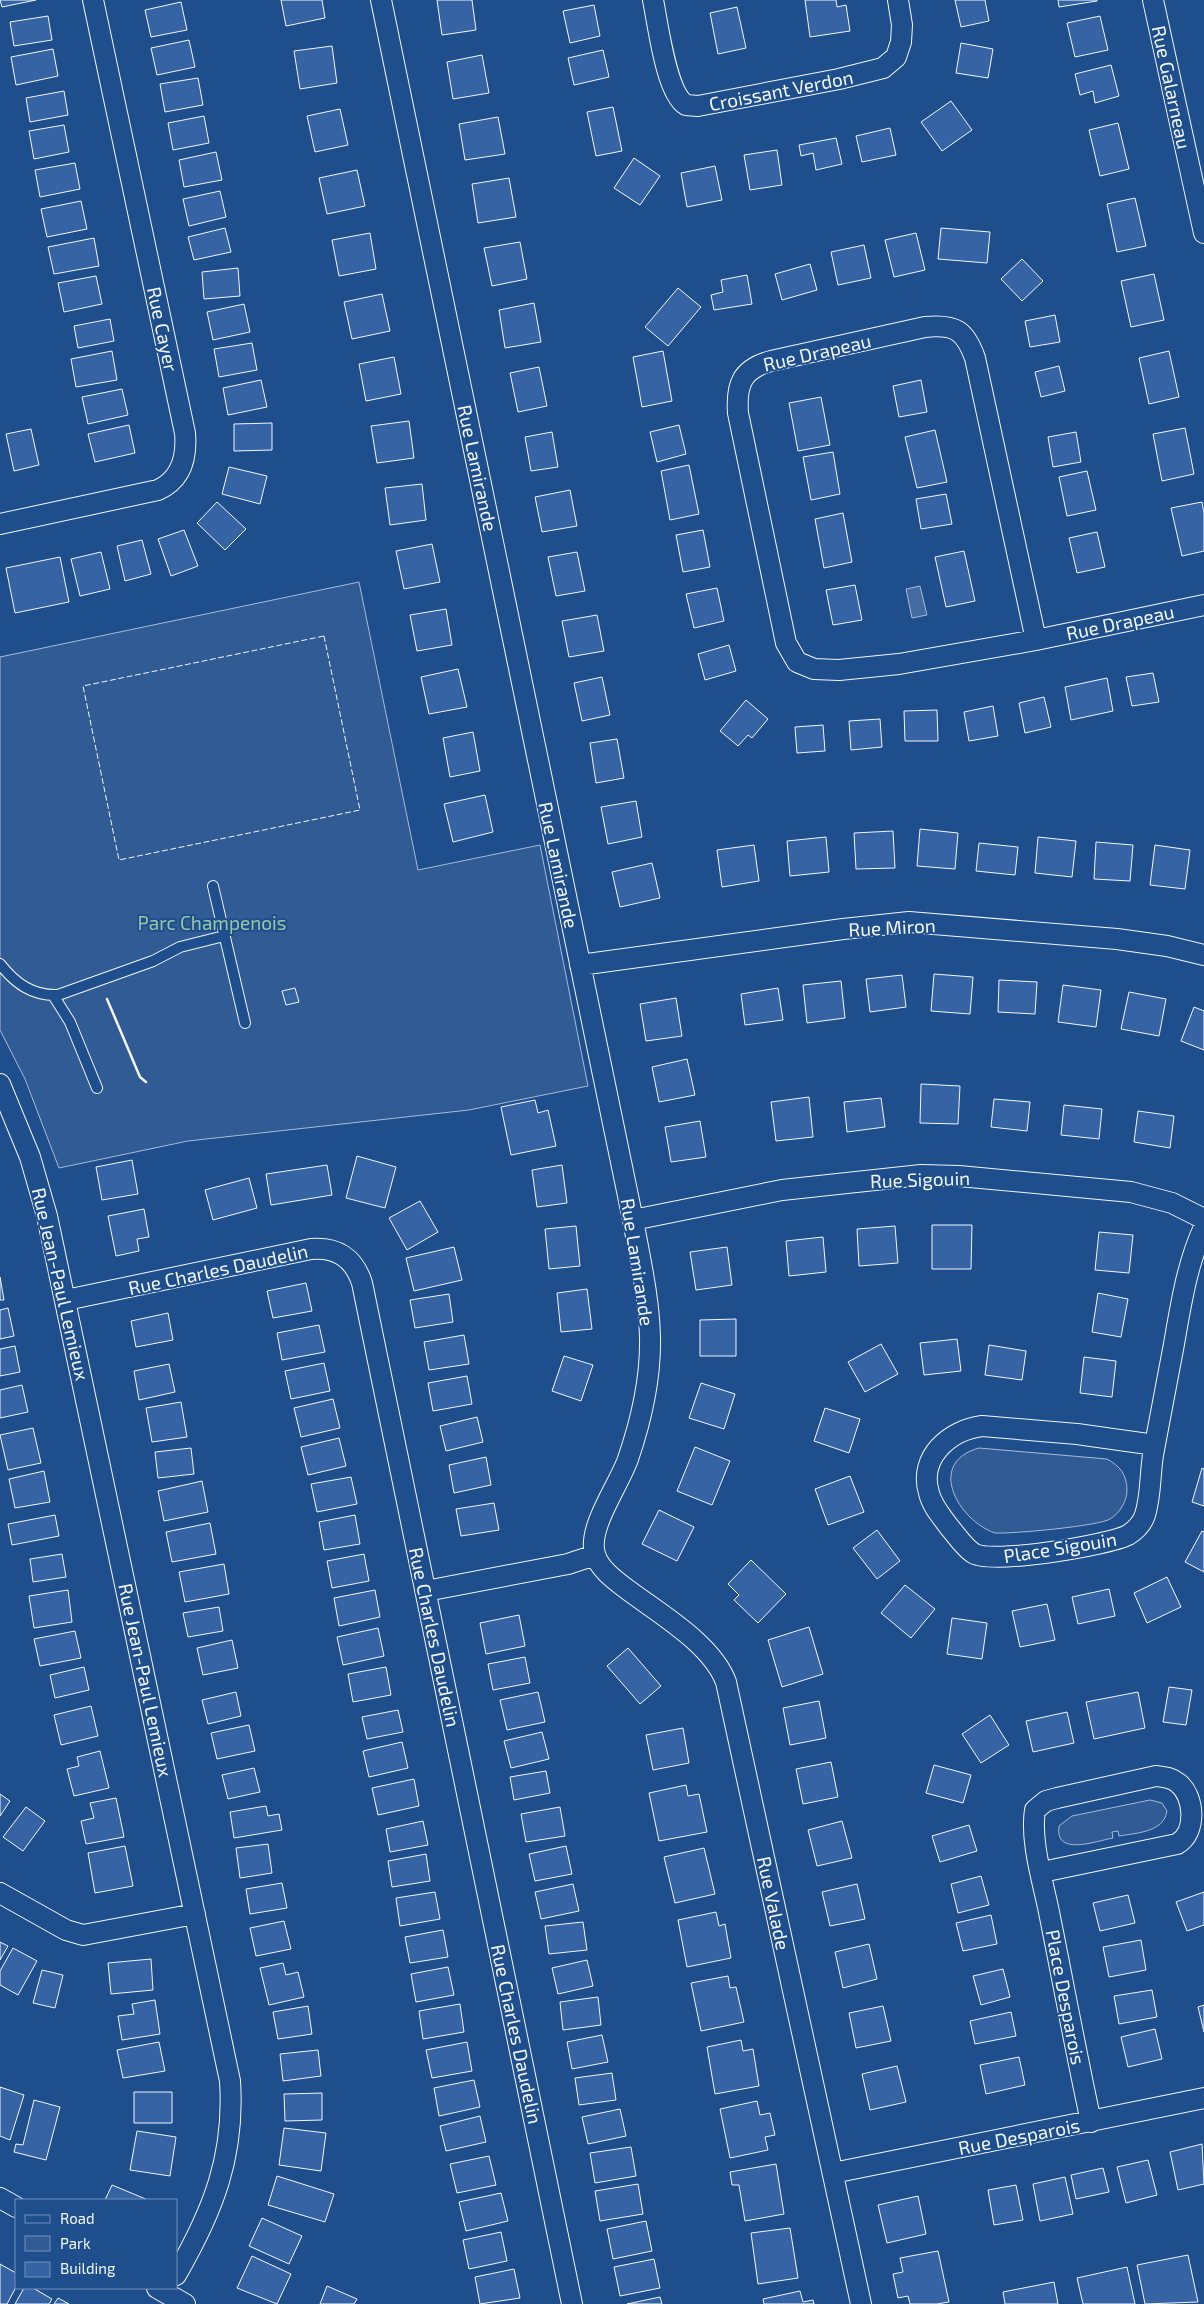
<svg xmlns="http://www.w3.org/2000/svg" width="1204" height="2304" font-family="'Exo 2',sans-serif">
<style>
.green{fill:#305b95;stroke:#a8bbd7}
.water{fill:#446ba0;stroke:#a8bbd7}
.building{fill:#3563a3;stroke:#f2f6ff}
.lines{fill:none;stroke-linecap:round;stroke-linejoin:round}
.service-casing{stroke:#f2f6ff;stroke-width:12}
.minor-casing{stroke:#f2f6ff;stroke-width:22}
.service{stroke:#1f4e8c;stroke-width:10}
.minor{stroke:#1f4e8c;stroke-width:20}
.fence{stroke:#f2f6ff;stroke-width:1;stroke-dasharray:6 2.5;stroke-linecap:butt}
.wall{stroke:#f2f6ff;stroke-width:2.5}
.labels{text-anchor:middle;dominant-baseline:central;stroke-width:4;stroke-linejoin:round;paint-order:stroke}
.street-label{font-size:19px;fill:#f2f6ff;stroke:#1f4e8c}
.park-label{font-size:19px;fill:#97c8a6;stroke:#1f4e8c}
</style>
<rect width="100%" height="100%" fill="#1f4e8c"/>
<path class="green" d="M359,582L418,870L540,845L588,1086L469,1110L188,1141L59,1168L25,1079L0,1030V657Z
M979,1448L1107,1459C1120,1466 1127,1475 1127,1490C1127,1501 1120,1513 1110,1519C1099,1526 1012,1534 995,1533C959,1521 925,1463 979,1448Z
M1150,1800L1162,1803L1167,1811C1164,1832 1137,1833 1119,1836L1118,1831L1112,1832L1113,1838C1096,1841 1054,1857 1059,1826L1072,1816Z"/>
<path class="water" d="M920,586L927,615L912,618L906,589Z"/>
<path class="building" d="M0,0H36L2,7Z
M281,0H322L325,18L286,26Z
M437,0H472L476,30L442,35Z
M805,0H836L837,7L846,5L850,31L810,37Z
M955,0H985L989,21L961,27Z
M1058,0H1097V1L1059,7Z
M181,2L187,30L151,37L145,10Z
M594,5L600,36L570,43L563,11Z
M737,7L746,48L718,54L710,13Z
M48,16L52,40L14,46L10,22Z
M1100,16L1108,50L1075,57L1067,23Z
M189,40L195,67L157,75L151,48Z
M961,43L993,49L988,78L956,73Z
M332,46L337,83L300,89L294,51Z
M53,49L58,76L16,85L11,57Z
M603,50L609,77L574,85L568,58Z
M482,55L489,93L453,99L447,62Z
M1111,65L1119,96L1095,103L1093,91L1080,95L1075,74Z
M198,78L203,105L165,112L160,84Z
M64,91L68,115L30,122L26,98Z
M951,101L972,130L942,151L921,122Z
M613,107L622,151L596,156L587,112Z
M340,109L348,145L315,152L307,116Z
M204,116L209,143L173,150L168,123Z
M498,117L505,154L465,160L459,124Z
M1118,123L1129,169L1100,176L1089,130Z
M64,125L69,152L34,159L29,131Z
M890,128L896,155L862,162L856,136Z
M836,138L842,164L816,170L813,153L801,156L799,145Z
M777,150L782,185L750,190L744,155Z
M216,152L222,180L184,187L179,160Z
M634,158L660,176L640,205L614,188Z
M75,163L80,189L40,197L35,170Z
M715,166L722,200L687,207L681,173Z
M357,170L365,206L327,214L319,178Z
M509,178L516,217L478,223L472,184Z
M220,191L226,217L189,226L183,199Z
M1135,198L1146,246L1117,252L1107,204Z
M81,201L87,229L47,237L41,209Z
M225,228L231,252L194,260L188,237Z
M941,228L990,232L987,263L938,259Z
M370,233L376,269L339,276L332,240Z
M916,233L925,270L894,277L885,240Z
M94,238L99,266L54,274L48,247Z
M520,242L527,279L492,286L484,248Z
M864,245L871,278L838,285L831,252Z
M1022,259L1043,281L1022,301L1001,279Z
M810,264L817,290L782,300L775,274Z
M238,268L240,296L204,299L202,272Z
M1154,274L1164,320L1131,327L1121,281Z
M747,275L752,304L714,310L711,295L723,292L721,280Z
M96,276L102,304L64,312L58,283Z
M678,288L701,307L668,346L645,327Z
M382,294L390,331L352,339L344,302Z
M534,303L541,342L505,348L499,310Z
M244,304L250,332L213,340L207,312Z
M1055,315L1060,342L1030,347L1025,321Z
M110,319L114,341L78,348L74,326Z
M252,343L257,370L219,377L214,349Z
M112,351L117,380L76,387L71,359Z
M663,351L672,401L642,407L633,357Z
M1169,351L1179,397L1149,404L1139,358Z
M394,357L401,394L366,401L359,364Z
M1059,366L1065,391L1041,397L1035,372Z
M539,367L547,406L518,412L510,373Z
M261,380L267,407L228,415L223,388Z
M921,380L927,412L899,417L893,386Z
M122,389L128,415L88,424L82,397Z
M821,397L830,445L798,451L789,403Z
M409,421L414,458L377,463L371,426Z
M272,423V450L234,451V424Z
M129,425L135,453L95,462L88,434Z
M679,425L686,454L657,462L650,432Z
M1185,428L1194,474L1162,481L1153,434Z
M31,429L39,465L14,471L6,434Z
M935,430L947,482L917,488L905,437Z
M552,432L558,467L531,471L525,437Z
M1076,432L1081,462L1053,467L1048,437Z
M833,452L840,494L811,500L803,457Z
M689,465L699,514L670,520L661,471Z
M229,467L267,476L260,504L222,494Z
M1087,471L1096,510L1067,516L1059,477Z
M422,484L426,520L390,525L385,488Z
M570,490L577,526L542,532L535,497Z
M946,494L952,524L921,529L916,499Z
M217,502L246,529L225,550L197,523Z
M1202,502L1204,513V551L1182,556L1171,508Z
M843,513L852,562L824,568L815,519Z
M184,530L198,566L171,576L158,539Z
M703,530L710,567L683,572L676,535Z
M1097,532L1105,567L1077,573L1069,538Z
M142,540L151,574L125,581L117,546Z
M432,544L440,582L404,589L396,551Z
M964,551L975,601L946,607L935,557Z
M101,552L110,589L80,596L71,559Z
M577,552L585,591L556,596L548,557Z
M60,557L69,602L15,613L6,568Z
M855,585L862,620L833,625L826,590Z
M717,588L724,621L694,628L686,594Z
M446,609L452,645L417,651L410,615Z
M597,615L604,651L569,657L562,621Z
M729,645L736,671L705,680L698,654Z
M458,669L467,707L429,714L421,677Z
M1153,673L1159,702L1132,706L1126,677Z
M602,677L610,715L582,721L574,683Z
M1107,678L1113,711L1071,720L1065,687Z
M1044,697L1051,727L1025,733L1019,703Z
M746,700L768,719L752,738L748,735L738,746L720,731Z
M993,706L998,736L969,741L964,712Z
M937,710L938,741H905L904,711Z
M880,719L882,747L851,750L849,721Z
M823,725L825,751L797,753L795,727Z
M473,732L480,771L450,777L443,738Z
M617,739L624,778L596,783L590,743Z
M485,795L493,832L453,842L444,804Z
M636,801L642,837L608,844L601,807Z
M920,829L958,833L955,869L917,866Z
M893,831L895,868L856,869L854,833Z
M826,837L829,872L790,876L787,841Z
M1038,837L1076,841L1072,877L1035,873Z
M1096,842L1133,845L1130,881L1094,879Z
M979,843L1018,847L1015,875L976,871Z
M754,845L759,881L722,887L717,850Z
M1155,845L1190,850L1185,889L1150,885Z
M652,863L660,898L620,907L612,872Z
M934,974L973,977L970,1014L931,1011Z
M902,975L906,1007L870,1012L866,979Z
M999,980L1037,982L1035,1014L998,1012Z
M841,981L845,1018L807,1023L803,985Z
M1063,985L1101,990L1096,1027L1058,1022Z
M295,988L299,1002L286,1005L282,991Z
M778,988L783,1020L745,1025L741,994Z
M1129,992L1166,999L1159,1036L1121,1029Z
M676,998L682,1036L646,1041L640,1004Z
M1194,1007L1204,1011V1050L1181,1041Z
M687,1059L695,1095L659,1102L652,1067Z
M921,1084L960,1086L958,1124L920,1123Z
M809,1097L813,1137L776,1141L771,1102Z
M881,1098L885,1127L847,1132L844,1102Z
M994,1099L1030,1102L1027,1131L991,1127Z
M535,1100L538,1113L548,1110L556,1146L511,1155L501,1107Z
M1064,1105L1102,1109L1099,1139L1061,1135Z
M1138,1111L1174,1116L1170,1148L1134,1142Z
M700,1121L706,1157L671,1162L665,1127Z
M357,1156L396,1167L385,1208L346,1198Z
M132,1160L138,1194L102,1200L96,1167Z
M327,1165L332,1195L271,1205L266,1174Z
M562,1165L567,1203L537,1207L532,1170Z
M249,1178L257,1208L213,1220L205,1190Z
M420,1201L438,1232L407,1250L389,1218Z
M144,1209L149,1237L137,1239L139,1251L116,1256L108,1216Z
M932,1225H972L971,1269H932Z
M576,1226L580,1266L549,1269L545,1229Z
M895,1226L898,1263L859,1266L857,1229Z
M1099,1232L1133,1235L1129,1273L1095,1270Z
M823,1237L826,1272L789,1276L786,1241Z
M454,1247L462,1280L414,1291L406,1258Z
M727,1247L732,1285L696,1290L690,1252Z
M0,1277L4,1300H0Z
M306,1283L312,1311L273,1318L267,1291Z
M587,1289L592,1329L561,1332L557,1293Z
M1098,1293L1128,1299L1121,1337L1092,1332Z
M449,1294L453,1322L415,1328L410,1300Z
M8,1308L14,1336L0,1339V1310Z
M168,1313L173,1340L136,1347L131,1321Z
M736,1319V1356H700V1320Z
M319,1325L325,1352L282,1360L277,1333Z
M464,1335L469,1364L429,1370L424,1342Z
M957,1339L961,1371L924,1375L920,1343Z
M881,1344L898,1374L865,1392L848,1362Z
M989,1345L1026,1351L1022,1380L985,1375Z
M15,1346L20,1372L0,1376V1349Z
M564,1356L593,1365L581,1401L552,1391Z
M1084,1357L1116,1361L1112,1397L1080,1393Z
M324,1363L330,1391L291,1399L285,1371Z
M169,1364L175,1392L139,1400L134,1371Z
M467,1376L472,1404L433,1411L428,1383Z
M701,1383L735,1394L724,1429L689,1418Z
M22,1385L28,1412L0,1418V1390Z
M333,1399L340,1428L301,1437L294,1408Z
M181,1402L187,1437L152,1442L146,1408Z
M825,1408L860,1419L849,1453L814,1441Z
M477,1417L483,1442L446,1451L440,1426Z
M33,1428L41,1463L8,1470L0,1435Z
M339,1438L346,1466L308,1475L301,1447Z
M695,1447L730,1461L712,1505L677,1491Z
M191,1448L194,1474L158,1478L155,1452Z
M486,1457L491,1485L454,1493L449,1465Z
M1202,1468L1204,1469V1506L1192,1502Z
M44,1471L50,1502L15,1508L9,1479Z
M850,1476L864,1512L828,1525L815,1489Z
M351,1477L357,1504L317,1512L311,1484Z
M202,1481L208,1512L164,1521L158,1491Z
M494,1503L499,1530L461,1536L456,1509Z
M659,1510L694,1527L677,1561L642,1544Z
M55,1515L59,1536L12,1545L8,1524Z
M355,1515L360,1544L324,1550L319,1522Z
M210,1523L216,1554L172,1562L166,1532Z
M877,1530L900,1561L877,1579L853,1548Z
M1202,1531L1204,1532V1572L1185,1562Z
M62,1554L66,1577L33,1582L30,1559Z
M364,1554L369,1581L332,1588L327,1561Z
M751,1560L786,1594L758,1623L734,1600L739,1595L728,1584Z
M224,1564L229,1594L185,1602L179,1572Z
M1167,1577L1181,1607L1147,1623L1134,1593Z
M905,1585L935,1609L911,1638L881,1613Z
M1109,1589L1115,1616L1078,1624L1072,1597Z
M68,1590L72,1622L34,1628L29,1596Z
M375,1590L380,1617L339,1626L334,1598Z
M1047,1604L1055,1640L1020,1647L1012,1611Z
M219,1607L223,1631L188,1637L183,1613Z
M519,1615L525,1646L486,1654L480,1623Z
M952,1618L987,1623L982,1659L947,1654Z
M809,1627L823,1674L782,1687L768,1640Z
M378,1628L384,1656L343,1665L337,1637Z
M75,1631L81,1658L40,1666L34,1639Z
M232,1640L238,1668L203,1675L197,1648Z
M628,1648L661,1686L640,1704L607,1666Z
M525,1657L530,1683L493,1690L488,1664Z
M84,1667L89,1690L55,1698L50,1675Z
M386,1667L391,1695L353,1702L348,1674Z
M1169,1687L1192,1690L1186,1725L1163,1722Z
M236,1692L241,1716L208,1724L202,1700Z
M538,1692L545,1722L507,1730L500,1700Z
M1138,1692L1145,1728L1094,1739L1086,1702Z
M819,1701L826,1738L790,1745L783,1708Z
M91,1706L98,1736L61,1745L54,1715Z
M398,1710L403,1732L367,1739L362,1717Z
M1067,1712L1074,1743L1033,1752L1026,1721Z
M990,1715L1009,1745L981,1763L962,1734Z
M249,1725L255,1751L217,1759L211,1733Z
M683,1728L689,1763L653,1770L646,1735Z
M542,1732L549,1759L511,1768L504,1741Z
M402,1742L408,1768L369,1777L363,1751Z
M100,1751L109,1788L74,1796L67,1769L79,1766L77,1757Z
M831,1762L838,1797L803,1804L796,1769Z
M934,1765L971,1775L963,1803L926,1793Z
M254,1768L260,1792L228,1799L222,1775Z
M546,1771L550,1793L514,1800L510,1777Z
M414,1779L419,1806L378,1815L372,1788Z
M686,1785L688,1796L699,1794L707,1832L659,1841L649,1793Z
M0,1794L10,1801L0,1816Z
M116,1798L124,1837L86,1844L81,1821L94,1818L90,1803Z
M266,1806L268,1816L279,1814L282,1830L234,1838L230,1812Z
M26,1807L45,1821L23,1851L3,1837Z
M560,1807L565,1836L526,1842L521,1814Z
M423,1821L428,1845L390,1852L386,1829Z
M842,1821L852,1858L817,1866L808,1830Z
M969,1825L977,1851L940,1862L932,1836Z
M268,1844L272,1873L240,1878L236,1848Z
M125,1846L133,1886L95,1893L88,1853Z
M566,1846L572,1874L535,1881L529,1854Z
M704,1848L715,1894L675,1903L664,1857Z
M426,1854L430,1881L392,1887L388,1861Z
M981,1876L989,1905L958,1913L951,1884Z
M282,1883L287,1908L250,1914L246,1889Z
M573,1884L579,1911L541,1919L535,1892Z
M857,1884L865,1919L830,1926L822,1892Z
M435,1892L440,1919L400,1926L396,1898Z
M1204,1892V1925L1187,1931L1176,1902Z
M1128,1895L1135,1923L1100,1931L1093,1903Z
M716,1912L719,1926L725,1924L731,1958L687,1967L678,1920Z
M991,1915L997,1944L963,1951L956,1923Z
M284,1921L291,1949L256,1956L250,1928Z
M583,1922L587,1950L549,1954L545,1926Z
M443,1930L448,1957L410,1963L405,1937Z
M1141,1940L1146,1970L1109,1977L1103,1947Z
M0,1942L8,1946L0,1960Z
M869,1944L877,1979L843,1988L835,1952Z
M13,1948L37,1961L18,1995L0,1985V1971Z
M151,1959L153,1990L111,1994L108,1963Z
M587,1960L593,1986L558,1994L552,1968Z
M283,1963L286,1975L298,1972L304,1997L269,2005L260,1968Z
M448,1967L454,1995L416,2002L411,1974Z
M1003,1969L1010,1997L981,2005L973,1976Z
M42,1970L63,1975L55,2008L33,2003Z
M728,1976L730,1988L736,1987L744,2022L701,2031L691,1983Z
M1152,1990L1157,2017L1119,2024L1114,1996Z
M598,1997L601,2025L563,2030L560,2002Z
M155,2000L160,2034L122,2040L118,2016L134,2014L132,2004Z
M460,2004L464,2032L423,2039L419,2011Z
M1204,2005V2032L1198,2007Z
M308,2006L312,2034L278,2039L273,2012Z
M883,2006L891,2041L856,2048L849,2013Z
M1011,2012L1016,2036L975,2044L970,2021Z
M1155,2029L1162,2059L1128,2067L1121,2037Z
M602,2035L608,2062L572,2069L567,2042Z
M741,2040L743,2051L753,2049L759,2086L715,2094L707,2047Z
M159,2042L165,2071L123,2078L117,2050Z
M467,2042L472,2071L432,2078L426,2050Z
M318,2050L321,2076L283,2081L280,2054Z
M1019,2057L1025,2085L986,2094L980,2065Z
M897,2066L906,2102L870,2110L862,2074Z
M612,2073L616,2100L579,2105L575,2078Z
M474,2080L480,2107L439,2116L434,2088Z
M0,2087L24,2095L10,2140L0,2136Z
M134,2092H172V2123H134Z
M322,2093V2120L285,2121L284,2094Z
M34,2100L60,2107L46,2160L14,2152L16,2144L23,2145Z
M757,2101L760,2115L770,2113L775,2135L765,2137L768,2150L730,2158L720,2109Z
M620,2109L626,2136L588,2144L582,2117Z
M480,2116L486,2142L446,2151L440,2126Z
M284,2128L326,2133L321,2171L279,2165Z
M137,2131L176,2137L170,2176L130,2170Z
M1202,2144L1204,2184L1178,2190L1170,2152Z
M631,2147L636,2176L595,2183L590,2153Z
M489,2156L496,2185L457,2193L450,2164Z
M1148,2160L1157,2195L1126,2203L1117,2167Z
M776,2164L784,2214L745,2221L739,2185H732L730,2172Z
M1103,2168L1109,2192L1076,2199L1071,2175Z
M277,2176L334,2194L325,2222L268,2205Z
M1065,2177L1073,2214L1040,2221L1033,2184Z
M638,2184L643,2214L600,2221L595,2191Z
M112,2185L148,2200H105Z
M1016,2185L1023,2220L994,2225L988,2190Z
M501,2193L508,2221L466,2231L459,2202Z
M918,2196L926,2234L887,2243L878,2205Z
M262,2218L302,2236L289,2264L249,2246Z
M646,2221L652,2251L613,2259L607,2229Z
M790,2228L798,2278L758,2284L751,2233Z
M501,2232L507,2261L469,2269L463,2240Z
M938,2251L949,2302L937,2304H910L908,2296L898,2298L893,2274L903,2272L900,2258Z
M1188,2255L1198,2302L1145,2304L1137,2265Z
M252,2256L291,2274L277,2304L237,2288Z
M654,2259L660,2288L620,2296L614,2267Z
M0,2264L16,2273V2287L7,2304H0Z
M1127,2267L1135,2304H1083L1077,2278Z
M514,2269L520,2298L480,2304L475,2277Z
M1054,2282L1058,2304H1005L1003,2292Z
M327,2286L357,2299L354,2304H320Z
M24,2288H33L52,2299L49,2304H15Z
M800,2291L803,2302L813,2300L814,2304H764L763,2299Z
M660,2297L662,2304H627Z
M58,2298L69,2304H54Z"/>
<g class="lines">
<defs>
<path id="service" d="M213,886L245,1023
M0,964C15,983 32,996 58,995L153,961L180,947L224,936
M53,995L70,1022L97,1088"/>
<path id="minor" d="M381,0L633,1220C640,1259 649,1297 650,1337C651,1378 641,1421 628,1459C619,1485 587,1528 595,1554C599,1569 616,1581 628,1590C660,1614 712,1644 726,1682L861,2304
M653,0C658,24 666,93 686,105L698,106L839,79L883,68L896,57L901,42L902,25L898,0
M1153,0L1204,233
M0,524L158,490C182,479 187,456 185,433L93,0
M1036,640L975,358C965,330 955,324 925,327L771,361C742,369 736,384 738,413L786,643L797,662L814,669L839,670L899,664L1036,640L1204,605
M580,965L843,929L909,922L1117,939L1167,946L1204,955
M0,1084L30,1157L47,1216L230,2081C235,2156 213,2211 176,2275
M633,1220L782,1190L921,1175L959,1176L1131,1192L1172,1203L1204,1219
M66,1300L311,1249C337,1247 354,1258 362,1283L572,2304
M1155,1445L1077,1434L982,1426C950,1430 918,1457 929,1493C932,1506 942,1517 950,1528C957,1536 964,1547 973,1553C990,1565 1109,1545 1128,1535C1136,1530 1142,1524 1145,1515C1151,1496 1150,1474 1153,1455C1160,1418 1167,1381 1174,1344C1181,1304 1187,1264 1204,1227
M426,1591L568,1564L595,1555
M1042,1872L1177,1844C1197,1833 1195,1796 1178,1783C1171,1777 1164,1777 1156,1776L1057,1798L1046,1801L1035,1810C1030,1841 1043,1882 1049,1912C1063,1982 1076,2052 1091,2122
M0,1893L66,1930L83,1935L195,1914
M833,2173L1204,2098
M0,2198L16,2207
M157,2288L185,2304"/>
</defs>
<use href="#service" class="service-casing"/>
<use href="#minor" class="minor-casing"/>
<use href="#service" class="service"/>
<use href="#minor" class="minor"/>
<path class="fence" d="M324,636L360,810L119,860L83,686Z"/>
<path class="wall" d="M107,999L140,1077L146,1082"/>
</g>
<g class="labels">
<g class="street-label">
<text transform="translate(1172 87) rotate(78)">Rue Galarneau</text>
<text transform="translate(781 90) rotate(-11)">Croissant Verdon</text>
<text transform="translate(163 329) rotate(78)">Rue Cayer</text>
<text transform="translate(817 352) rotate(-13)">Rue Drapeau</text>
<text transform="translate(478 468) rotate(78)">Rue Lamirande</text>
<text transform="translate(1120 622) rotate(-12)">Rue Drapeau</text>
<text transform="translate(559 865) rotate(78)">Rue Lamirande</text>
<text transform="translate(892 927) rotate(-3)">Rue Miron</text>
<text transform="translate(920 1179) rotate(-2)">Rue Sigouin</text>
<text transform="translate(638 1262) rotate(81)">Rue Lamirande</text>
<text transform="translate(218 1269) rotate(-12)">Rue Charles Daudelin</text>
<text transform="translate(61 1284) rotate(77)">Rue Jean-Paul Lemieux</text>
<text transform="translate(1060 1547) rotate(-9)">Place Sigouin</text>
<text transform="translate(435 1637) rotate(78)">Rue Charles Daudelin</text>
<text transform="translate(146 1680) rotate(78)">Rue Jean-Paul Lemieux</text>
<text transform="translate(774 1903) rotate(78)">Rue Valade</text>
<text transform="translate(1066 1997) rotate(79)">Place Desparois</text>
<text transform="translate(517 2034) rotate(78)">Rue Charles Daudelin</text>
<text transform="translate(1019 2136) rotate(-11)">Rue Desparois</text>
</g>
<g class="park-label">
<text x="212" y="922">Parc Champenois</text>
</g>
</g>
<rect x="15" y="2199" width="162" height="90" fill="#1f4e8c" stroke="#7391ba"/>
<rect x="25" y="2215" width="25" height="8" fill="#1f4e8c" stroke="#7391ba"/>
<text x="60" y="2224" font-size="15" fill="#f2f6ff">Road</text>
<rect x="25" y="2236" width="25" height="15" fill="#305b95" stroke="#7391ba"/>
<text x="60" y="2249" font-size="15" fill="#f2f6ff">Park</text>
<rect x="25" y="2262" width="25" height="15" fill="#3563a3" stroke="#7391ba"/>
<text x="60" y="2274" font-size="15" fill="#f2f6ff">Building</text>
</svg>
